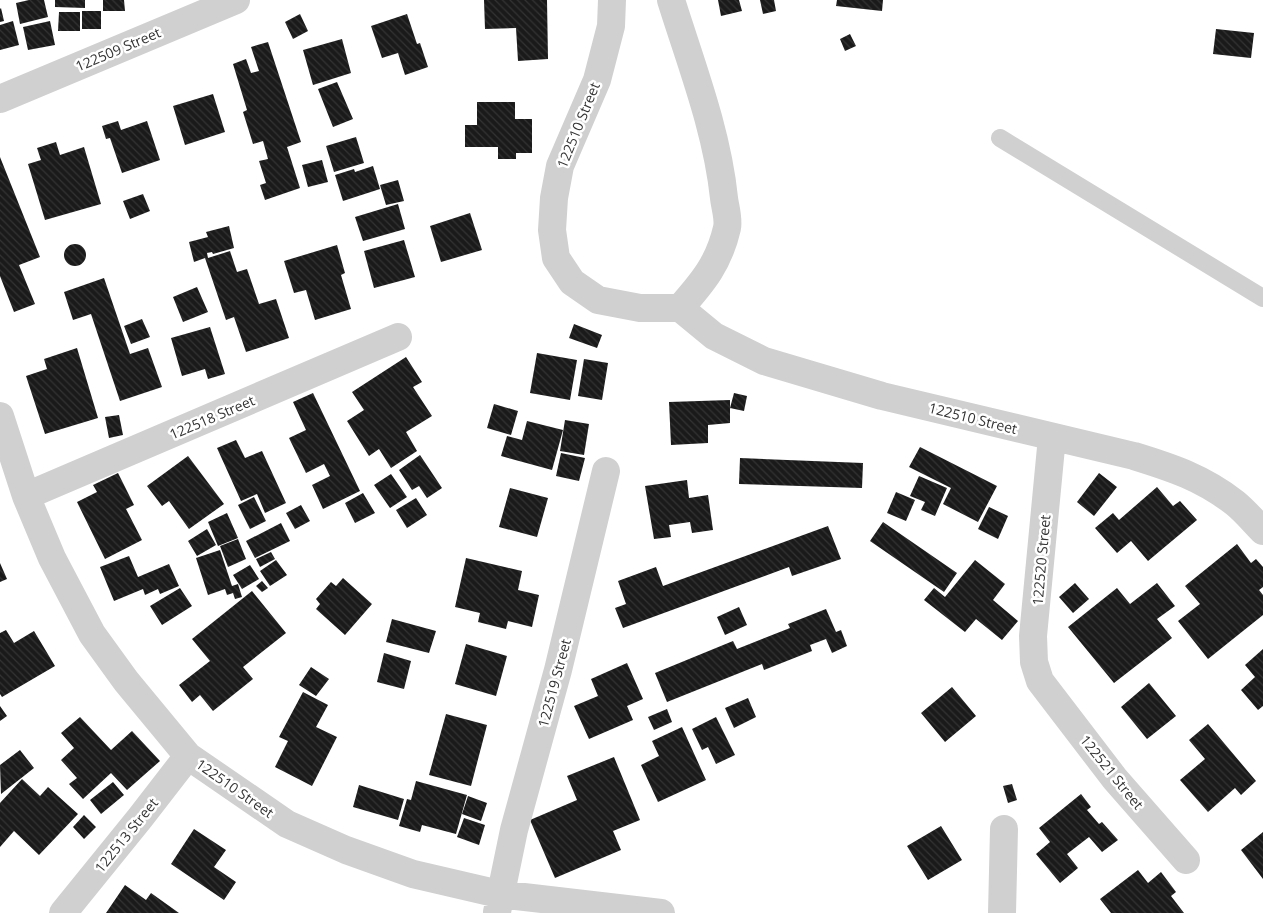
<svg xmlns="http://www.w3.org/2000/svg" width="1263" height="913" font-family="'Open Sans',sans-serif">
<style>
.building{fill:url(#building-back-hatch)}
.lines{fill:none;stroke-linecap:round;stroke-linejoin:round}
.lane{stroke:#d0d0d0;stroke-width:18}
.street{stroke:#d0d0d0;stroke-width:28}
.labels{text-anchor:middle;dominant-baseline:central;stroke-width:5;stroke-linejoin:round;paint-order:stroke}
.street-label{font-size:14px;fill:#333;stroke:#fff}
</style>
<defs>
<pattern id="building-back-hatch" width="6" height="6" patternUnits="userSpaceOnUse" patternTransform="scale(1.25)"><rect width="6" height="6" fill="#1a1a1a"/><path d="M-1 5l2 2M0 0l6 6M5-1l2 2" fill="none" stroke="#333"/></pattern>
</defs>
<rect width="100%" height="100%" fill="#fff"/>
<path class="building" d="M29,0H44L48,17L20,24L16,3Z
M55,0H85V8L55,7Z
M103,0H124L125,11H103Z
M484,0H547L548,59L518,61L516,28L485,29Z
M718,0H739L742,11L721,16Z
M760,0H774L776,11L763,14Z
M837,0H883L882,11L836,6Z
M1,8L4,21L0,22V9Z
M82,11H101V29H82Z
M59,12H80V31H58Z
M300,14L308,31L293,39L285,22Z
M407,14L417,44L420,43L428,67L405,75L398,53L382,58L371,26Z
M13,21L19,45L0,50V25Z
M50,21L55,45L28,50L23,27Z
M1216,29L1254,33L1251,58L1213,54Z
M850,34L856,46L845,51L840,39Z
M342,39L351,73L313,85L303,50Z
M268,42L301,142L287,147L300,188L265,200L260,185L266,183L259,161L268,159L263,141L253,144L243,112L247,110L233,64L246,59L251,73L259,71L251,47Z
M337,82L353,119L333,127L318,89Z
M213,94L225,132L185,145L173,106Z
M477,102H515V119H532V153H516V159H498V147H465V125H477Z
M118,121L121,130L147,121L160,160L122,173L110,138L106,139L102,126Z
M356,137L364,163L334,172L326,146Z
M56,142L60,155L84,147L101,204L45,220L28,164L41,160L37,148Z
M0,157L40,257L19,265L35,304L14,312L0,276Z
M322,160L328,182L308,187L302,165Z
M373,166L380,189L343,201L335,175L354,169L355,172Z
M398,180L404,201L386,205L380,185Z
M143,194L150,211L130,219L123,201Z
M398,204L405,229L363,241L355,217Z
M470,213L482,250L441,262L430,226Z
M229,226L234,248L213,254L212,252L207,253L208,258L230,251L237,272L247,269L259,304L276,299L289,338L246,352L234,317L226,320L205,258L194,262L189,242L208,237L206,232Z
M404,240L415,277L374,288L364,251Z
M64 255a11 11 0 1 1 22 0a11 11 0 1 1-22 0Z
M337,245L345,273L341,275L351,309L315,320L306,290L294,293L284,261Z
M104,278L130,354L148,348L162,387L120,401L91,314L73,320L64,292Z
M197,287L208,312L183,322L173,297Z
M142,319L150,337L131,344L124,326Z
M574,324L602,335L597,348L569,338Z
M210,327L225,374L208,379L205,369L182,376L171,338Z
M77,348L98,418L45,434L26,376L47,369L44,359Z
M537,353L577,360L570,400L530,393Z
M406,357L422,382L413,387L432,416L406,432L417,451L391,468L379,449L369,456L347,421L364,410L352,392Z
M584,359L608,363L602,400L578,396Z
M313,393L360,491L323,509L312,485L330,476L324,464L306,473L289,438L306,430L293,402Z
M734,393L747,396L744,411L730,408Z
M730,400V423L708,425V443L671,445L669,402Z
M494,404L518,411L511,435L487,428Z
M119,415L123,435L109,438L105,417Z
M565,420L589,424L584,455L560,451Z
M527,421L563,430L552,470L501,456L507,436L522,440Z
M236,440L245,458L262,451L286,503L265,513L257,494L241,501L217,448Z
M920,447L997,486L978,522L943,504L951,488L909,467Z
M561,453L585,458L579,481L556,476Z
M420,455L442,488L427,498L419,486L412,490L399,470Z
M188,456L224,504L189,529L169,501L162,506L147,486Z
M740,458L863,463L862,488L739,484Z
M118,473L134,505L126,509L142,540L105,559L77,502L97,492L93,485Z
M1099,473L1117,487L1094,516L1077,502Z
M391,474L407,497L390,508L374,485Z
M919,476L947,488L935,516L921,510L925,502L910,496Z
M687,480L689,498L708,495L713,530L692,533L690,522L669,525L671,537L654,539L645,486Z
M1157,487L1173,506L1180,501L1197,520L1148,561L1131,541L1117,553L1095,528L1113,513L1119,520Z
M510,488L548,498L537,537L499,527Z
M896,492L915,500L906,521L887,513Z
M363,493L375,513L355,523L345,503Z
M254,497L266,521L250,529L238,505Z
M416,498L427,515L407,528L396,510Z
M301,505L310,521L295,529L286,513Z
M989,507L1008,516L998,539L978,529Z
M227,513L238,538L218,546L208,522Z
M883,522L957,573L944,592L870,541Z
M281,523L290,541L255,558L246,541Z
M828,526L841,559L792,576L789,567L623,628L615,608L626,604L618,581L656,567L663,586Z
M207,529L216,545L197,556L188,541Z
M238,539L246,559L228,567L220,546Z
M1237,544L1251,563L1256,559L1263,567V587L1259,590L1263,595V615L1208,659L1178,621L1200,604L1185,586Z
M220,550L232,586L238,584L242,597L235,599L233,593L227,595L225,589L208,595L196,558Z
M271,552L275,559L260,567L256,559Z
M129,556L138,577L169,564L179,586L160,594L158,589L145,595L143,589L114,601L100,567Z
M466,558L522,571L518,590L539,595L532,627L508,621L506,629L478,622L480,613L455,607Z
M276,560L287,575L270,586L260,571Z
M975,560L1005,584L993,600L1018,621L1002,640L976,619L965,632L924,600L934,588L945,597Z
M0,563L7,579L0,582Z
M250,565L259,579L242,589L233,575Z
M343,578L372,604L345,635L316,609L320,604L316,599L331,582L336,586Z
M262,581L268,588L262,592L256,586Z
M1075,583L1089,599L1073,613L1059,597Z
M1157,583L1175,606L1157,619L1172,638L1114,683L1068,627L1117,588L1130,604Z
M180,588L192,606L162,625L150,606Z
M252,591L286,633L243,667L253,679L213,711L200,695L192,702L179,685L210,661L192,639Z
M739,607L747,625L725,635L717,617Z
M826,609L836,632L841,630L847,646L832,653L826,639L810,645L812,651L764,670L762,664L667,702L655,673L733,641L737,649L790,628L788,624Z
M392,619L436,631L429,653L386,642Z
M6,630L14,643L34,631L55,666L2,697L0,694V633Z
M466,644L507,656L496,696L455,684Z
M1263,649V706L1258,710L1241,690L1255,677L1245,665Z
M384,653L411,661L404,689L377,682Z
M627,663L643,699L627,706L633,720L589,739L574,706L598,696L591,679Z
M311,667L329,679L316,696L299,685Z
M1149,683L1176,716L1147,739L1121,707Z
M952,687L976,716L945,742L921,713Z
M303,692L328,705L316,727L337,737L312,786L275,767L288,741L279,737Z
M748,698L756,717L734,728L725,708Z
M0,706L7,716L0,721Z
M667,709L672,722L654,730L648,717Z
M446,714L487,725L471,786L429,775Z
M80,717L111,750L132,731L160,761L127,790L111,773L83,799L69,784L77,778L61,760L74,748L61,733Z
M716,717L735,755L716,764L708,747L702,750L692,729Z
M1208,724L1256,781L1241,795L1235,788L1208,812L1180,780L1205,759L1189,740Z
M682,727L706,780L658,802L641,765L659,756L652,741Z
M20,750L34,768L1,794L0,765Z
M614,757L640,820L613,831L621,850L555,878L530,820L577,800L567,776Z
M22,779L40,796L48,787L78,814L39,855L14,831L0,847V803Z
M416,781L467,795L456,834L422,825L420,832L399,826L407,799L411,800Z
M113,782L124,795L101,814L90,800Z
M1012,784L1017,800L1008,803L1003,786Z
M359,785L404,799L398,820L353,807Z
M1081,794L1091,807L1087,810L1099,824L1102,822L1118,840L1102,852L1089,837L1067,854L1078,868L1060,883L1036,854L1050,842L1039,828Z
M468,796L487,803L481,821L462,814Z
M84,815L96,827L84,839L73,827Z
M464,818L485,825L479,845L457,837Z
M941,826L962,860L928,880L907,846Z
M194,829L226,850L214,867L236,882L224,900L171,864Z
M1263,832V879L1241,850Z
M1138,870L1148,883L1161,872L1176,892L1171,896L1184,913H1111L1100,899Z
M125,885L146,900L151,893L179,913H106Z"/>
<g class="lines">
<path class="lane" d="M1000,138L1263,298"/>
<path class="street" d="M612,0L611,26L597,80L560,166L554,198L552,230L556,258L572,282L598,300L640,308H680L714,336L764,361L882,396L1134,456C1173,468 1203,478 1235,503C1245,511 1254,522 1263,531
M671,0C691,64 717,130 724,198C725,207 729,219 727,228C719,263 703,282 680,308
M0,99L236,0
M0,416L26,496L52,558L92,634L126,681L188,756L287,824L346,850L413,874L499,894L661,913
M1052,437L1033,636L1034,662L1040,681L1115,779L1186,860
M26,496L398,337
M497,912L514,830L558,670L606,471
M63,913L140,818L188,756
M1002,913L1004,829"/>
</g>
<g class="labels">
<g class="street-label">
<text transform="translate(118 49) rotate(-23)">122509 Street</text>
<text transform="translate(578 125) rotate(-68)">122510 Street</text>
<text transform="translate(212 417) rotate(-23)">122518 Street</text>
<text transform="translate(973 418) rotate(14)">122510 Street</text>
<text transform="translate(1041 560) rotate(-85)">122520 Street</text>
<text transform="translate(554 683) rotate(-75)">122519 Street</text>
<text transform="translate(1112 772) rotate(51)">122521 Street</text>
<text transform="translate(235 788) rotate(35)">122510 Street</text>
<text transform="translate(126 835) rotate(-51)">122513 Street</text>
</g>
</g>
</svg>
